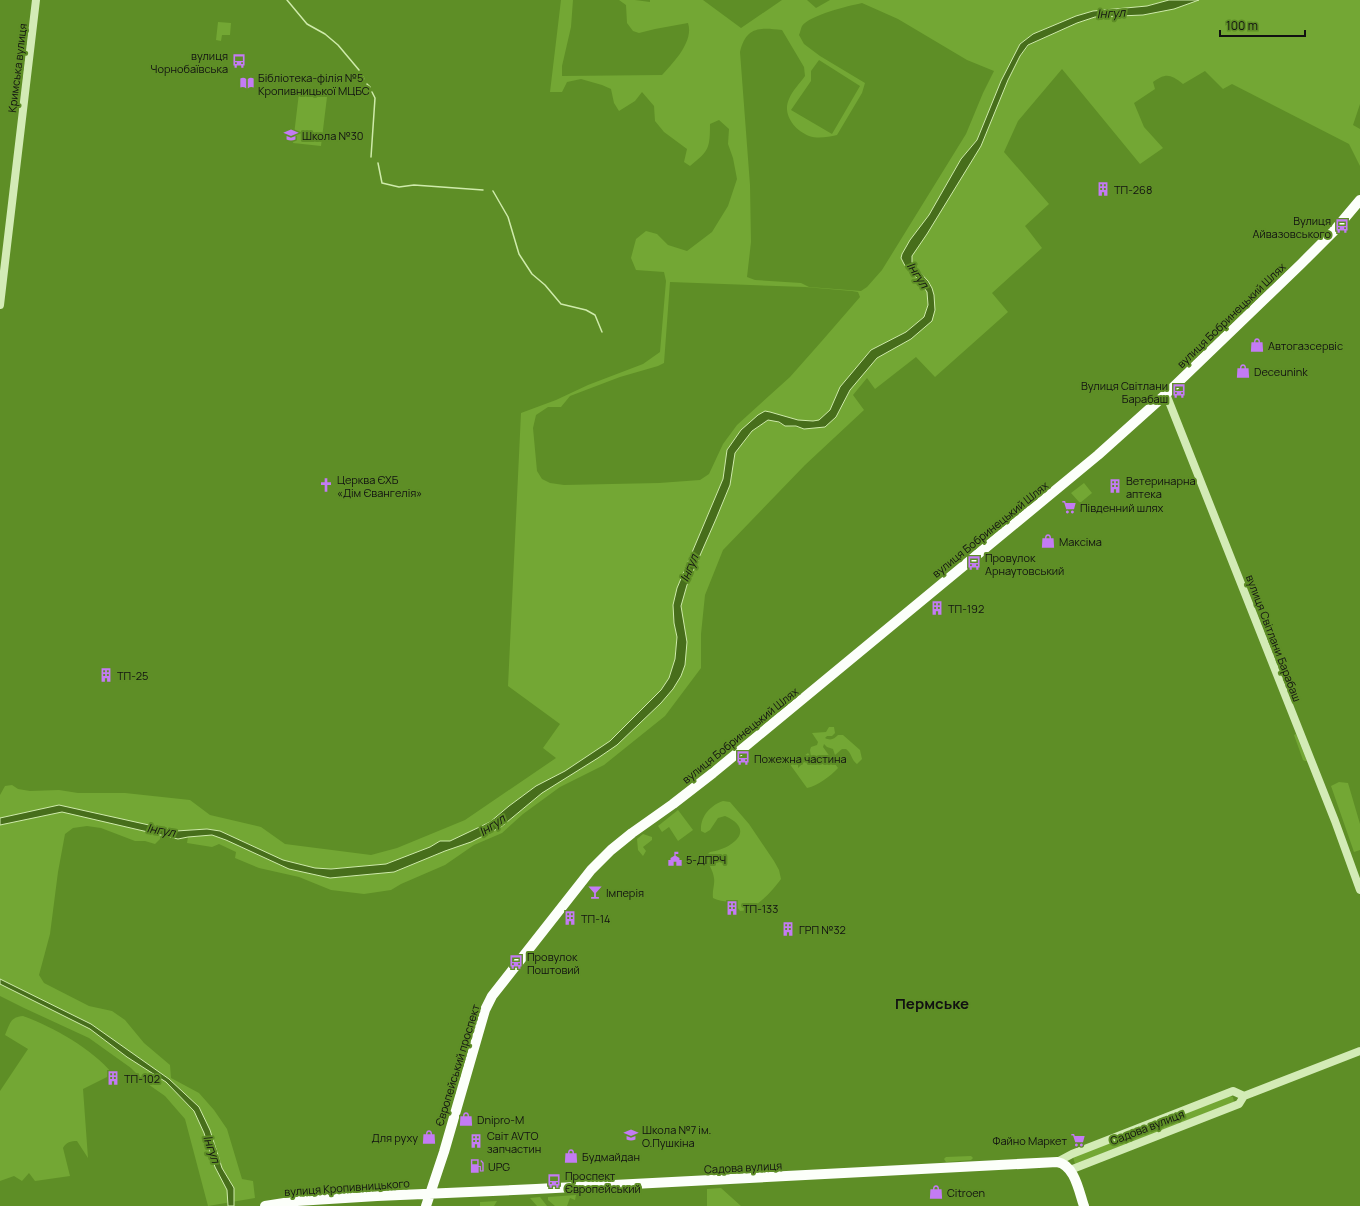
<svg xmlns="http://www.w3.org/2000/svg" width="1360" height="1206" font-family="Manrope,sans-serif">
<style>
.green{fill:#73a734;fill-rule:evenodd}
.water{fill:#476e1b;stroke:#cfebab}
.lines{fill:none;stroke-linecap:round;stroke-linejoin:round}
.stream{stroke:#cfebab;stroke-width:1.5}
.minor{stroke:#d3ebb6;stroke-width:8}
.major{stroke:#fcfffa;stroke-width:10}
.labels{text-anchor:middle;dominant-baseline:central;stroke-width:4;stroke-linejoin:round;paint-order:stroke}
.poi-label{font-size:11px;fill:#111;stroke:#5e8e26;text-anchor:start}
.street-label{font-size:11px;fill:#111;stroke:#5e8e26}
.water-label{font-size:12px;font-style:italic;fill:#111;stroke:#5e8e26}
.district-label{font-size:15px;font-weight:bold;fill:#111;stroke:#5e8e26}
</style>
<rect width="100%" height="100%" fill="#5e8e26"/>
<path class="green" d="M561,0H573L571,27L562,66V76L662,75C674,62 694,41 688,23L655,29L639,33L633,31L627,23L626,5L619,0H635L650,2V0H703L741,28L782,0H807L816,8L830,0H1169L1147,6L1093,11L1076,16L1033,34L1020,44L1001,81L977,140L961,159L929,215L901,258L908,270L918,279L927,292L928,305L924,317L906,332L871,350L837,394L830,410L819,420L813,421L798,420L770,412L758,415L741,430L727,450L723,479L681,578L674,623L677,637L675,659L669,678L661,690L610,741L565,771L536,786L509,806L490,822L450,841H440L430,847L386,864L331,869L315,868L283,860L220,831L207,829L176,831L159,827L164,835L155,844L145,841H135L101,828L87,826L73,828L65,834L58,872L50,934L39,975L44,983L89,1006L112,1011L125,1020L144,1043L170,1065L171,1078L199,1093L214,1110L227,1129L242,1179L253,1181L255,1198L208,1206L185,1119L165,1096L145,1082L131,1068L89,1038L24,1008L0,996V795L5,786L12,785L18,789L30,791L59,790L78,793H125L190,800L210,815L261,827L285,844L371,855L397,848L465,820L556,758L543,748L560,724L508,686L521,413L556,400L588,385L643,364L660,352L666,281L664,272L636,270L631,258L636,239L646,231L657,234L668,245L687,251L712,232L728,206L737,179L733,158L728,144L729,129L719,120L710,124C710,148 709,151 690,166L684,162L687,149L664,132L655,121L654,106L642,92L635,101L619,111L614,103L611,89L602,85L581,79L567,82L562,92H550ZM862,3L898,19L967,60L994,71L983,93L966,134L882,270L867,287L861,291L809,287L801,283L755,280L747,277L751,242L750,185L740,52C746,27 759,27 782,30L804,67L805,76C800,83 792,91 789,99C782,114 794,130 809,136C818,139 828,137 837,135L862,93L865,83L820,56L804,44L799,35C800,33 801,28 802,26C810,15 848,6 862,3ZM819,60L860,86L832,134L791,110L811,81V71ZM670,282L805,287L852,291L858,292L860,297L821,342L790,377L737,425L723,444L709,474L700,480L659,483L564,485L550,483L542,479L537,471L533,428L536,415L548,407H561L570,396L620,377L658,366L664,363Z
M1199,0H1360V104L1353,125L1360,129V166L1349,144L1232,84L1223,89L1205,71L1183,84C1170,74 1166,73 1153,82L1155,89L1134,103L1144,127L1163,148L1140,164L1062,69L1018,121L1004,152L1049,204L1025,226L1042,248L992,293L1008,312L935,377L916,357L875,389L867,378L853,395L864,410L805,465L723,550L705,595L701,634V668L665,716L604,765L560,787L523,814L502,833L474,845L445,865L401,884L391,890L364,894L331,890L299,877L259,868L235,858L236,852L219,844L212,847L187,843L188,837L212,835L226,840L289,869L330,878L394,872L445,851L471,842L501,827L542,793L598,758L617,745L661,703L673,689L681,676L685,665L686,653L681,606L687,585L716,519L730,485L735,453L752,431L768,420C777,420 780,425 787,426C793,427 798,427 804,429L839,412L850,390L877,358L911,339L935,310C931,299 927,286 922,275C918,266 912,268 912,256L981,146L1008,80L1020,56L1029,45L1077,23L1095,17L1143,15Z
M218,22L231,23L230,35H222L221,41L216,40Z
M299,93L327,97L321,146L293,143Z
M1084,483L1092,493L1080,503L1071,493Z
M829,727H834L835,733L832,736H827L825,738C831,741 834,739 838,735H843L860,750L862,759L857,764C851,760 852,753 846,749H842L835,755L833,749L827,747L824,744L823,747L838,768C831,776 817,786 807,788L789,763L793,760L798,763V768L804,762V756L808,753L811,757L810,750L811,747L817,745L818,742L812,733L826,732Z
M1296,734L1307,761H1305L1303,760L1294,735Z
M1339,782L1348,783L1360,824V850L1354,852L1331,786Z
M723,801L730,802L749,824L774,861L779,870L781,879C772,891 755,911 740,911C731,898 725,904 713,898C712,890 715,885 714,878C713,870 708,864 706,856L710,852C732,849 757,830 725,816L718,818L710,830L705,833L701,831C700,816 711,805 723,801Z
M678,810L693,830L678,841L669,827L662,832L658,826Z
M643,834L652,837V840L643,847L646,851L643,856L638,850L637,839Z
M23,1016C55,1028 91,1048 113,1074L83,1089L88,1158L77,1141C71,1141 66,1142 63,1148L70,1176L35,1181L29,1173L22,1181L14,1176L0,1181V1091L28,1049L5,1035C10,1024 10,1017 23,1016Z
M1230,1096L1233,1097L1234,1102L1075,1164L1073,1157Z
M971,1156L973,1158L971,1160L946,1162L944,1159L946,1157Z
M721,1188L741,1206H707V1189Z
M576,1195L575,1200L570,1198L567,1206H555L548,1200V1197Z
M540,1197L547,1206H537L530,1198Z
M497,1201L494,1206H480V1202Z"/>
<path class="water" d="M1169,0H1199L1174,9L1143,15L1095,17L1077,23L1028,45L1020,56L1008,80L981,146L927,234L912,256V262L914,266L928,281L932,288L934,295L935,310L932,321L911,339L877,358L850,390L836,417L825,427L804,429L796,426H785L779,422L768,420L752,431L735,453L730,485L716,519L687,585L681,606L687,642L685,665L681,676L673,689L661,703L617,745L598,758L542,793L501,827L471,842L445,851L394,872L330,878L289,869L226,840L212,835L188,837L178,839L62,812L0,825V818L59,805L176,831L207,829L220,831L283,860L315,868L331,869L386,864L430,847L440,841H450L490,822L509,806L536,786L565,771L610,741L661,690L669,678L675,659L677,637L674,623L673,605L677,588L723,479L727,450L741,430L758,415L765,411L770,412L798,420L813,421L819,420L830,410L840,387L871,350L906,332L924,317L928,305L927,292L918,279L908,270L904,264L901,258L902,254L910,240L929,215L961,159L977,140L1001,81L1020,44L1033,34L1076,16L1093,11L1147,6Z
M0,979L91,1024L169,1079L199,1107L210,1130L222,1168L234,1188V1206H228L227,1190L215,1167L204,1133L194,1111L166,1082L127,1057L90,1029L0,984Z"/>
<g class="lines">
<path class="stream" d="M287,0L307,24L325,34L338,45L359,70
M362,75L364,79
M367,84L370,87
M371,157L375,98L372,92
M378,163L382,183L399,187L414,185L483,190
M493,191L508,217L519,254L532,274L545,285L561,304L586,310L595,315L602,332"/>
<path class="minor" d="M0,305L36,0
M1166,394L1335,821L1360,890
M1057,1162L1072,1154L1233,1091L1244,1096
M1070,1170L1239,1104L1244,1096L1360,1051"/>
<path class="major" d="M265,1206L297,1201L377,1196L536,1189L1057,1162C1075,1165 1079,1192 1084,1206
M426,1206L444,1152L485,1010L492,996L591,870L611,850L632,833L673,804L713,773L1098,455L1166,394L1301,264L1333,232L1360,200"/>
</g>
<defs>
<symbol id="bus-bare" viewBox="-9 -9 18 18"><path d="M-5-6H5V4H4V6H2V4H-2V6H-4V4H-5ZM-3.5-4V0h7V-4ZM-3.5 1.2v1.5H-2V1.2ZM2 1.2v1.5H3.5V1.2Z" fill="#c47bf4" stroke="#5e8e26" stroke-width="2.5" paint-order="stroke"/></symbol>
<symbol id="library-bare" viewBox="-9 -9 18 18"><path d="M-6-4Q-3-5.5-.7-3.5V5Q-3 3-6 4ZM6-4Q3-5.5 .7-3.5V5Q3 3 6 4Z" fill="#c47bf4" stroke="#5e8e26" stroke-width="2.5" paint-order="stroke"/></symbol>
<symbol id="school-bare" viewBox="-9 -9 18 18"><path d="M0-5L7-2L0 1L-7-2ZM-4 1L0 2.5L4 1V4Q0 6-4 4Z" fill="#c47bf4" stroke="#5e8e26" stroke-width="2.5" paint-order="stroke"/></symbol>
<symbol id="building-bare" viewBox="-9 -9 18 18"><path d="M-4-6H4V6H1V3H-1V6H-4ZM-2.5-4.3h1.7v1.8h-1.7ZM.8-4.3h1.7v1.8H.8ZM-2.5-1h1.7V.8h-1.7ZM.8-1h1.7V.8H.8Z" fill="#c47bf4" stroke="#5e8e26" stroke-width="2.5" paint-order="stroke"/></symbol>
<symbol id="shop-bare" viewBox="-9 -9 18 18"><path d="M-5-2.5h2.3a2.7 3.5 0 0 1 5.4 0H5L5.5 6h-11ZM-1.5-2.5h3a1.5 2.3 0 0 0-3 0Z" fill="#c47bf4" stroke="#5e8e26" stroke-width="2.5" paint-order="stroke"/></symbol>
<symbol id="church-bare" viewBox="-9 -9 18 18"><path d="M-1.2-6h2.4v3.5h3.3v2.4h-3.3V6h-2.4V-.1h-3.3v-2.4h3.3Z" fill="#c47bf4" stroke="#5e8e26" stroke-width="2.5" paint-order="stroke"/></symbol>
<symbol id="supermarket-bare" viewBox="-9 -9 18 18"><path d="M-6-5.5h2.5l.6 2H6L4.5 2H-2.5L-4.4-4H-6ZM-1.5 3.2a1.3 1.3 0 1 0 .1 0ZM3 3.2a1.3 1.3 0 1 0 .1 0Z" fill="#c47bf4" stroke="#5e8e26" stroke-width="2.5" paint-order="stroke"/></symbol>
<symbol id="civic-bare" viewBox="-9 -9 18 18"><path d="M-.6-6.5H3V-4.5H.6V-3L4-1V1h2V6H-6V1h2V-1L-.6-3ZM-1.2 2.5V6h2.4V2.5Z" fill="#c47bf4" stroke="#5e8e26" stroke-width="2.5" paint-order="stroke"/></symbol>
<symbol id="bar-bare" viewBox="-9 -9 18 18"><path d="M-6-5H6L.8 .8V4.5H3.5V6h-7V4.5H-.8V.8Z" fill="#c47bf4" stroke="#5e8e26" stroke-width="2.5" paint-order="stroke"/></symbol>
<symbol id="fuel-bare" viewBox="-9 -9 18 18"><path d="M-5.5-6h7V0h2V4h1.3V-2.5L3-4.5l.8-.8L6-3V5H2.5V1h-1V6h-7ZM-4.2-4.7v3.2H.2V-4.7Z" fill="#c47bf4" stroke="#5e8e26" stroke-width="2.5" paint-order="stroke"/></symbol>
</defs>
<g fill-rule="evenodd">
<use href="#bus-bare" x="229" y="51" width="20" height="20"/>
<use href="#library-bare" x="237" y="73" width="20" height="20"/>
<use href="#school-bare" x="281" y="125" width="20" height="20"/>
<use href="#building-bare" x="1093" y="179" width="20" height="20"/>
<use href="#bus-bare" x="1332" y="216" width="20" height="20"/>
<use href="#shop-bare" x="1247" y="335" width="20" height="20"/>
<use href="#shop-bare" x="1233" y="361" width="20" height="20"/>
<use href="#bus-bare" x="1169" y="381" width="20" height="20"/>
<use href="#church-bare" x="316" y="475" width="20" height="20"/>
<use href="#building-bare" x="1105" y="476" width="20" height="20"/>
<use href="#supermarket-bare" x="1059" y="497" width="20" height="20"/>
<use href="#shop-bare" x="1038" y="531" width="20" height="20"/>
<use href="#bus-bare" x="964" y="553" width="20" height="20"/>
<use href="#building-bare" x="927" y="598" width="20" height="20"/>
<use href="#building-bare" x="96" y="665" width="20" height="20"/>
<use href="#bus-bare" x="733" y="748" width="20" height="20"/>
<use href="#civic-bare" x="665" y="849" width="20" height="20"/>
<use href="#bar-bare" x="585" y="882" width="20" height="20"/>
<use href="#building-bare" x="722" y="898" width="20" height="20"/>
<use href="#building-bare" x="560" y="908" width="20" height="20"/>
<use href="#building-bare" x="778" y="919" width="20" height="20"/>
<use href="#bus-bare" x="506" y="952" width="20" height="20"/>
<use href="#building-bare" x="103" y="1068" width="20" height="20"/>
<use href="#shop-bare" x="456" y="1109" width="20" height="20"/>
<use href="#school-bare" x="621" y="1125" width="20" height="20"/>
<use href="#shop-bare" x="419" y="1127" width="20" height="20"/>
<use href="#supermarket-bare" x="1068" y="1130" width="20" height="20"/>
<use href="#building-bare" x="466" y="1131" width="20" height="20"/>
<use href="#shop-bare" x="561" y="1146" width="20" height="20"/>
<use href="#fuel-bare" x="467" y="1156" width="20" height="20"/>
<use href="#bus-bare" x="544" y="1171" width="20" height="20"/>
<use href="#shop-bare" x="926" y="1182" width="20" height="20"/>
</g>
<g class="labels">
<g class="poi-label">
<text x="228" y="55" text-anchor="end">вулиця<tspan x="228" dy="13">Чорнобаївська</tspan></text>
<text x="258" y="77">Бібліотека-філія №5<tspan x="258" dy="13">Кропивницької МЦБС</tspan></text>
<text x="302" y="135">Школа №30</text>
<text x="1114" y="189">ТП-268</text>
<text x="1331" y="220" text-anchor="end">Вулиця<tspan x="1331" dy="13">Айвазовського</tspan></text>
<text x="1268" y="345">Автогазсервіс</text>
<text x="1254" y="371">Deceunink</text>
<text x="1168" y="385" text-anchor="end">Вулиця Світлани<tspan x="1168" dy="13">Барабаш</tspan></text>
<text x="337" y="479">Церква ЄХБ<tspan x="337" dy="13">«Дім Євангелія»</tspan></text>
<text x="1126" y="480">Ветеринарна<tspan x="1126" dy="13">аптека</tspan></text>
<text x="1080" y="507">Південний шлях</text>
<text x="1059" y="541">Максіма</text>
<text x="985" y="557">Провулок<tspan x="985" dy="13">Арнаутовський</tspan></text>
<text x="948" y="608">ТП-192</text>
<text x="117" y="675">ТП-25</text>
<text x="754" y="758">Пожежна частина</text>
<text x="686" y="859">5-ДПРЧ</text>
<text x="606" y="892">Імперія</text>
<text x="743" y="908">ТП-133</text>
<text x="581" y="918">ТП-14</text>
<text x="799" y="929">ГРП №32</text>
<text x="527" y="956">Провулок<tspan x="527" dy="13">Поштовий</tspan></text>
<text x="124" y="1078">ТП-102</text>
<text x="477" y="1119">Dnipro-M</text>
<text x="642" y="1129">Школа №7 ім.<tspan x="642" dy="13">О.Пушкіна</tspan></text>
<text x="487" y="1135">Світ AVTO<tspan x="487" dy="13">запчастин</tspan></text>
<text x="418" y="1137" text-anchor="end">Для руху</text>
<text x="1067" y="1140" text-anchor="end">Файно Маркет</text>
<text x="582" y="1156">Будмайдан</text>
<text x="488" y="1166">UPG</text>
<text x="565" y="1175">Проспект<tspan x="565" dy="13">Європейський</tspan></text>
<text x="947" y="1192">Citroen</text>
</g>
<g class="street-label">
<text transform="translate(17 68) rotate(-83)">Кримська вулиця</text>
<text transform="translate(1231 315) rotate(-44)">вулиця Бобринецький Шлях</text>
<text transform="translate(990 529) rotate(-39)">вулиця Бобринецький Шлях</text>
<text transform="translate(1274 638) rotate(69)">вулиця Світлани Барабаш</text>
<text transform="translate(740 735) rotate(-39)">вулиця Бобринецький Шлях</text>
<text transform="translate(457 1065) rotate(-73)">Європейський проспект</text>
<text transform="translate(1147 1127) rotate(-21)">Садова вулиця</text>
<text transform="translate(743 1167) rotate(-3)">Садова вулиця</text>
<text transform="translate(347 1187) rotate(-4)">вулиця Кропивницького</text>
</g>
<g class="water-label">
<text transform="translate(1111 13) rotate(-3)">Інгул</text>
<text transform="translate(918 275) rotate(56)">Інгул</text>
<text transform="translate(689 568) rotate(-68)">Інгул</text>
<text transform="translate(492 825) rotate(-34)">Інгул</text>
<text transform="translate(161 830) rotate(10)">Інгул</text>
<text transform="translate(212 1149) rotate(71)">Інгул</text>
</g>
<g class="district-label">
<text x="932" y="1003">Пермське</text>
</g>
</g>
<path d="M1220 30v6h85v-6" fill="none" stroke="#111111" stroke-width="2"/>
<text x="1226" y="30" font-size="12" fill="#111111" stroke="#5e8e26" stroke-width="3" paint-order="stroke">100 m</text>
</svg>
